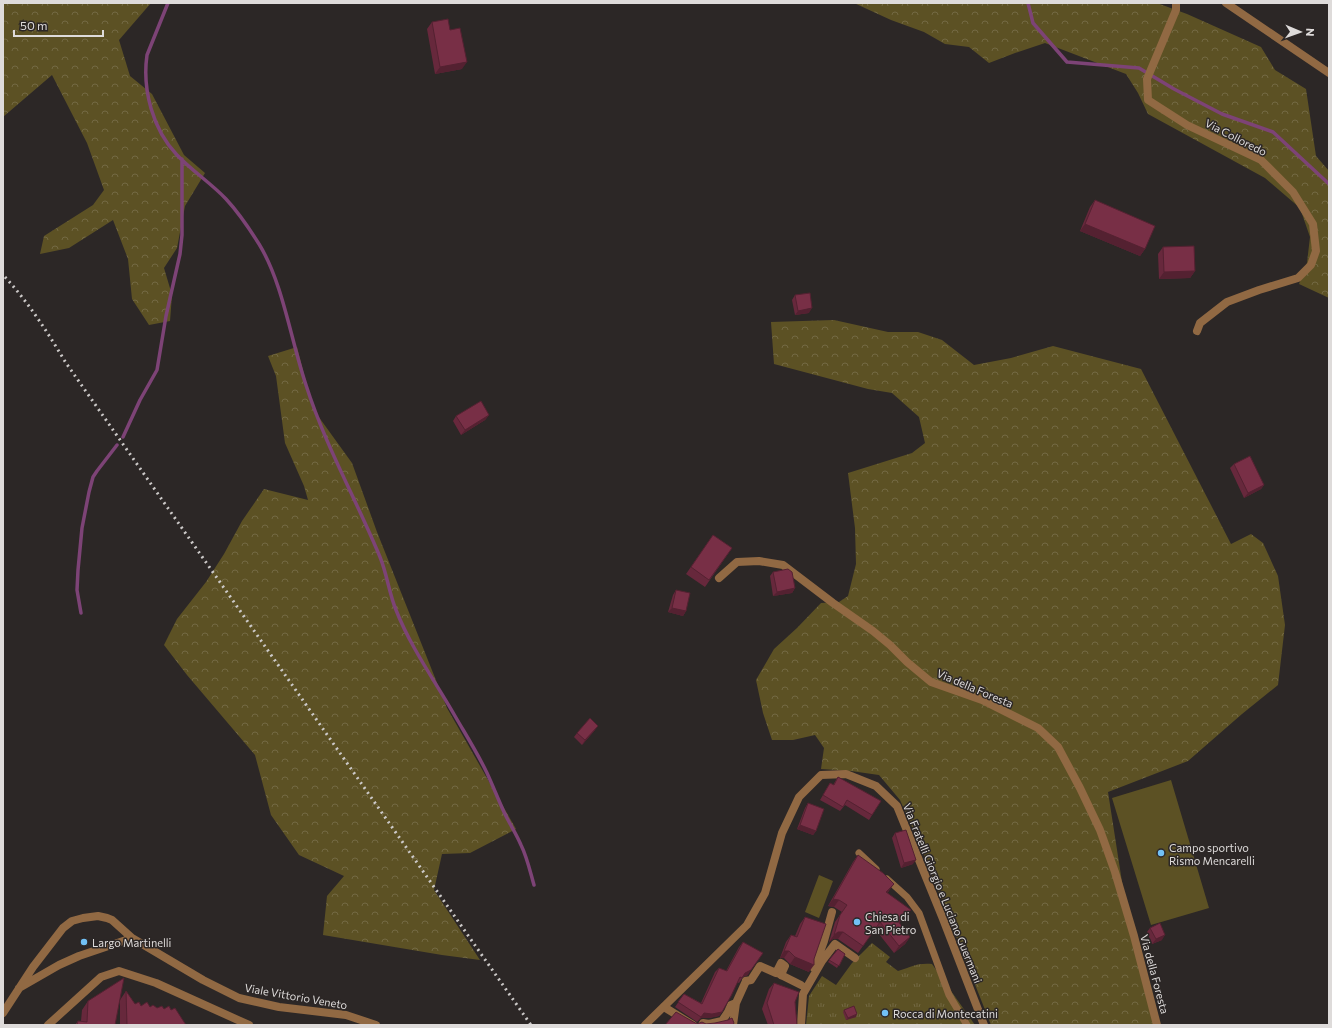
<svg xmlns="http://www.w3.org/2000/svg" width="1332" height="1028" font-family="Commissioner,sans-serif">
<style>
.grass{fill:url(#grass-tufts)}
.forest{fill:url(#forest-crowns)}
.pitch{fill:#5c5124}
.lines{fill:none;stroke-linecap:round;stroke-linejoin:round}
.stream{stroke:#7d4376;stroke-width:3.5}
.service{stroke:#916943;stroke-width:7}
.pedestrian{stroke:#916943;stroke-width:8}
.minor{stroke:#916943;stroke-width:8}
.tertiary{stroke:#916943;stroke-width:8}
.rail{stroke:#ccc9c8;stroke-width:3;stroke-dasharray:2 4;stroke-linecap:butt}
.wall{fill:#67283c}
.shaded-wall{fill:#542131}
.building{fill:#782f46;stroke:#542131}
.poi-dot{fill:#72c1f5;stroke:#2c2726;stroke-width:1.5}
.labels{text-anchor:middle;dominant-baseline:central;stroke-width:3;stroke-linejoin:round;paint-order:stroke}
.street-label{font-size:11px;fill:#dedbda;stroke:#2c2726}
.poi-label{font-size:11px;fill:#dedbda;stroke:#2c2726;text-anchor:start}
</style>
<defs>
<pattern id="grass-tufts" width="24" height="20" patternUnits="userSpaceOnUse"><rect width="24" height="20" fill="#5c5124"/><path d="M3 7l-1-3M5 7V3M7 7l1-3M15 17l-1-3M17 17v-4M19 17l1-3" fill="none" stroke="#736943"/></pattern>
<pattern id="forest-crowns" width="20" height="18" patternUnits="userSpaceOnUse"><rect width="20" height="18" fill="#5c5124"/><path d="M2 6a3 3 0 1 1 6 0M12 15a3 3 0 1 1 6 0" fill="none" stroke="#736943"/></pattern>
</defs>
<rect width="100%" height="100%" fill="#2c2726"/>
<path class="grass" d="M872,943L890,957L886,962L898,971C913,967 915,963 932,964L975,1025H806L809,996L822,976L836,985L852,963Z"/>
<path class="forest" d="M3,3H151L119,40L130,76L152,94L184,155L205,173L185,206L177,248L164,268L172,295L170,321L149,325L132,299L128,259L113,220L69,248L40,254L44,236L93,205L104,190L87,143L52,75L3,117Z
M854,3H1157L1187,14L1261,47L1275,70L1306,89L1316,156L1329,171V298L1299,284L1307,263L1310,237L1300,208L1265,178L1148,114L1138,93L1126,74L1045,43L1015,53L989,63L969,47L945,44L924,32L891,20Z
M834,320L888,332H918L942,340L974,365L1011,358L1053,346L1141,369L1231,544L1251,534L1263,543L1278,576L1285,625L1278,685L1242,714L1188,761L1108,792L1127,914L1157,1025H991L920,845L900,800L879,775L851,771L821,769L824,748L815,735L793,740H772L763,713L756,680L774,649L797,628L821,603L839,602L848,596L856,564L855,528L848,473L912,453L925,443L919,417L892,393L868,389L774,364L771,322Z
M297,347L313,409L352,463L377,532L447,708L516,829L470,853L442,854L434,890L480,960L442,955L323,935L327,896L344,876L299,855L271,815L255,755L187,675L164,645L177,619L206,582L224,554L242,521L264,489L308,500L304,486L285,443L276,376L268,356Z"/>
<path class="pitch" d="M1171,780L1209,908L1151,925L1112,798Z
M819,875L833,881L819,918L805,912Z"/>
<g class="lines">
<path class="stream" d="M168,3L147,55C142,90 153,130 177,155C192,171 211,183 226,199C238,212 249,228 259,244C283,283 291,341 306,385C325,445 356,499 380,557C387,574 389,593 396,610C411,648 435,681 455,716C466,735 478,754 487,773C493,786 498,799 504,812C509,823 516,833 521,845C527,857 530,871 534,885
M1028,3L1033,23L1067,62L1139,68L1174,89L1222,114L1273,132L1329,184
M123,437L140,400L157,370L166,316L180,254L182,235V159
M81,613L77,590L78,570L82,528L89,492L93,477L97,471L117,445"/>
<path class="service" d="M859,853L876,869
M887,879L907,897L919,913L949,995L967,1025"/>
<path class="pedestrian" d="M746,981L751,980L760,966L776,973L781,963L785,966L781,975
M664,1007L693,1025"/>
<path class="minor" d="M1176,3V10L1147,79L1148,100L1187,125L1261,160L1293,192L1313,224L1316,251L1311,265L1298,278L1259,290L1227,302L1200,323L1197,331
M1226,3L1329,73
M719,578L737,562L759,561L783,565L833,603L873,631L890,645L907,662L931,682L982,700L1038,728L1058,747L1080,788L1100,830L1115,872L1134,936L1157,1025
M814,968L824,941L832,912
M781,975L801,985
M48,1025L101,977L119,971L156,983L249,1025
M645,1025L747,925L765,893L782,833L799,797L821,775L846,774L876,786L897,806L943,919L984,1025
M702,1025L703,1023L709,1024L722,1021L728,1012L731,1005L736,1003
M733,1025L736,1003L746,981
M801,1025L803,994L822,961L835,944L855,958"/>
<path class="tertiary" d="M19,988L59,965L79,956L132,938
M3,1013L33,967L63,928L72,921L83,918L98,916L107,918L112,920L132,938L203,980L239,998L279,1007L346,1015L376,1025"/>
<path class="rail" d="M5,277C29,303 48,333 66,363L531,1025"/>
</g>
<path class="wall" d="M432,22L450,30L462,69L435,74L427,29Z
M1095,200L1145,249L1140,256L1080,231L1090,207Z
M1163,247L1195,271L1190,278L1159,279L1158,254Z
M795,295L809,313L795,315L792,300Z
M489,415L485,420L461,435L453,421L456,416Z
M1234,464L1264,485L1261,489L1244,498L1230,468Z
M713,535L732,548L705,587L686,574Z
M773,572L795,588L792,593L773,596L770,576Z
M676,590L686,611L683,616L668,612L673,595Z
M595,730L582,745L574,737L577,733Z
M838,777L881,801L869,820L845,805L840,811L820,800L830,783L833,785Z
M808,803L816,831L813,835L797,829L805,808Z
M895,833L913,864L901,868L892,838Z
M858,855L889,891L887,893L906,917L899,923L910,937L905,944L894,953L875,929L858,953L838,939H833L829,942L835,922L842,912L834,907L828,906L853,862Z
M805,917L809,972L790,964L784,958H780L786,942L791,935L795,936L800,924Z
M1150,928L1162,940L1152,944L1147,932Z
M743,942L748,975L743,977L739,983L737,982L722,1012L719,1016L709,1018H701L697,1022L675,1007L684,994L701,1003L715,972L719,968L726,971L739,947Z
M838,949L845,954L837,968L828,962Z
M774,983L795,1002L797,1025H768L762,1009L769,989Z
M126,991L135,1004L141,1006L171,1010L186,1025H120V1000Z
M88,1001L115,1025H75L78,1021H81L82,1010Z
M844,1010L856,1017L846,1020L843,1012Z"/>
<path class="shaded-wall" d="M467,62L462,69L435,74L440,67Z
M1085,224L1145,249L1140,256L1080,231Z
M1195,271L1190,278L1159,279L1164,272Z
M812,308L809,313L795,315L798,311Z
M489,415L485,420L461,435L465,430Z
M1264,485L1261,489L1244,498L1248,493Z
M795,588L792,593L773,596L777,592Z
M672,608L686,611L683,616L668,612Z
M598,726L595,730L582,745L585,740Z
M800,825L816,831L813,835L797,829Z
M916,860L913,864L901,868L904,863Z
M894,884L889,891L880,899L886,892Z
M833,899L839,900L834,907L828,906Z
M911,910L906,917L893,928L898,921Z
M838,932H843L838,939H833L829,942L834,935Z
M1165,935L1162,940L1152,944L1156,939Z
M910,937L905,944L894,953L899,946Z
M784,951H789L784,958H780Z
M795,957L814,965L809,972L790,964Z
M751,970L748,975L742,977L745,973Z
M722,1012L719,1016L709,1018H701L697,1022L704,1013Z
M857,1014L856,1017L846,1020L848,1018Z"/>
<path class="building" d="M448,19L450,30L460,28L467,62L440,67L432,22Z
M1095,200L1155,226L1145,249L1085,224Z
M1194,246L1195,271L1164,272L1163,247Z
M810,293L812,308L798,311L795,295Z
M481,401L489,415L465,430L456,416Z
M1250,456L1264,485L1248,493L1234,464Z
M713,535L732,548L709,580L691,567Z
M788,569L792,572L795,588L777,592L773,572Z
M676,590L690,593L686,611L672,608Z
M590,718L598,726L585,740L577,733Z
M838,777L881,801L872,815L847,800L843,807L823,795L830,783L834,785Z
M808,803L824,809L816,831L800,825Z
M906,830L916,860L904,863L895,833Z
M858,855L883,873L894,884L886,892L911,910L898,921L910,937L899,946L880,922L863,946L843,932H838L834,935L840,915L847,905L839,900L833,899Z
M805,917L826,924L814,959V965L795,957L789,951H784L791,935L797,937Z
M1160,923L1165,935L1156,939L1150,928Z
M743,942L763,953L751,970L745,973L742,978L740,977L731,996L722,1012L712,1014L704,1013L701,1017L678,1002L684,994L702,1004L719,968L727,971Z
M838,949L845,954L839,966L829,960Z
M124,978L115,1025H77L78,1021L87,1022L88,1001Z
M774,983L799,992L795,1002L797,1025H774L767,1003Z
M126,991L135,1004L139,1002L141,1006L147,1002L150,1007L153,1005L157,1008L162,1006L164,1009L169,1006L171,1010L175,1008L186,1025H127Z
M854,1006L857,1014L848,1018L844,1010Z
M676,1012L697,1024L702,1022L706,1024L715,1023L728,1020L732,1018L734,1023L733,1025H665Z"/>
<g class="poi-dot">
<circle cx="1161" cy="853" r="4"/>
<circle cx="857" cy="922" r="4"/>
<circle cx="84" cy="942" r="4"/>
<circle cx="885" cy="1013" r="4"/>
</g>
<g class="labels">
<g class="street-label">
<text transform="translate(1236 137) rotate(27)">Via Colloredo</text>
<text transform="translate(975 688) rotate(23)">Via della Foresta</text>
<text transform="translate(943 893) rotate(68)">Via Fratelli Giorgio e Luciano Guermani</text>
<text transform="translate(1155 974) rotate(75)">Via della Foresta</text>
<text transform="translate(296 996) rotate(10)">Viale Vittorio Veneto</text>
</g>
<g class="poi-label">
<text x="1169" y="847">Campo sportivo<tspan x="1169" dy="13">Rismo Mencarelli</tspan></text>
<text x="865" y="916">Chiesa di<tspan x="865" dy="13">San Pietro</tspan></text>
<text x="92" y="942">Largo Martinelli</text>
<text x="893" y="1013">Rocca di Montecatini</text>
</g>
</g>
<rect width="1332" height="1028" fill="none" stroke="#dedbda" stroke-width="8"/>
<g transform="translate(1300 32) rotate(92)" stroke="#2c2726" stroke-width="3" paint-order="stroke">
<path d="M0-3L7 15L0 10L-7 15Z" fill="#dedbda"/>
<text y="-6" font-size="11" font-weight="bold" text-anchor="middle" fill="#dedbda">N</text>
</g>
<path d="M14 30v6h89v-6" fill="none" stroke="#dedbda" stroke-width="2"/>
<text x="20" y="30" font-size="12" fill="#dedbda" stroke="#2c2726" stroke-width="3" paint-order="stroke">50 m</text>
</svg>
